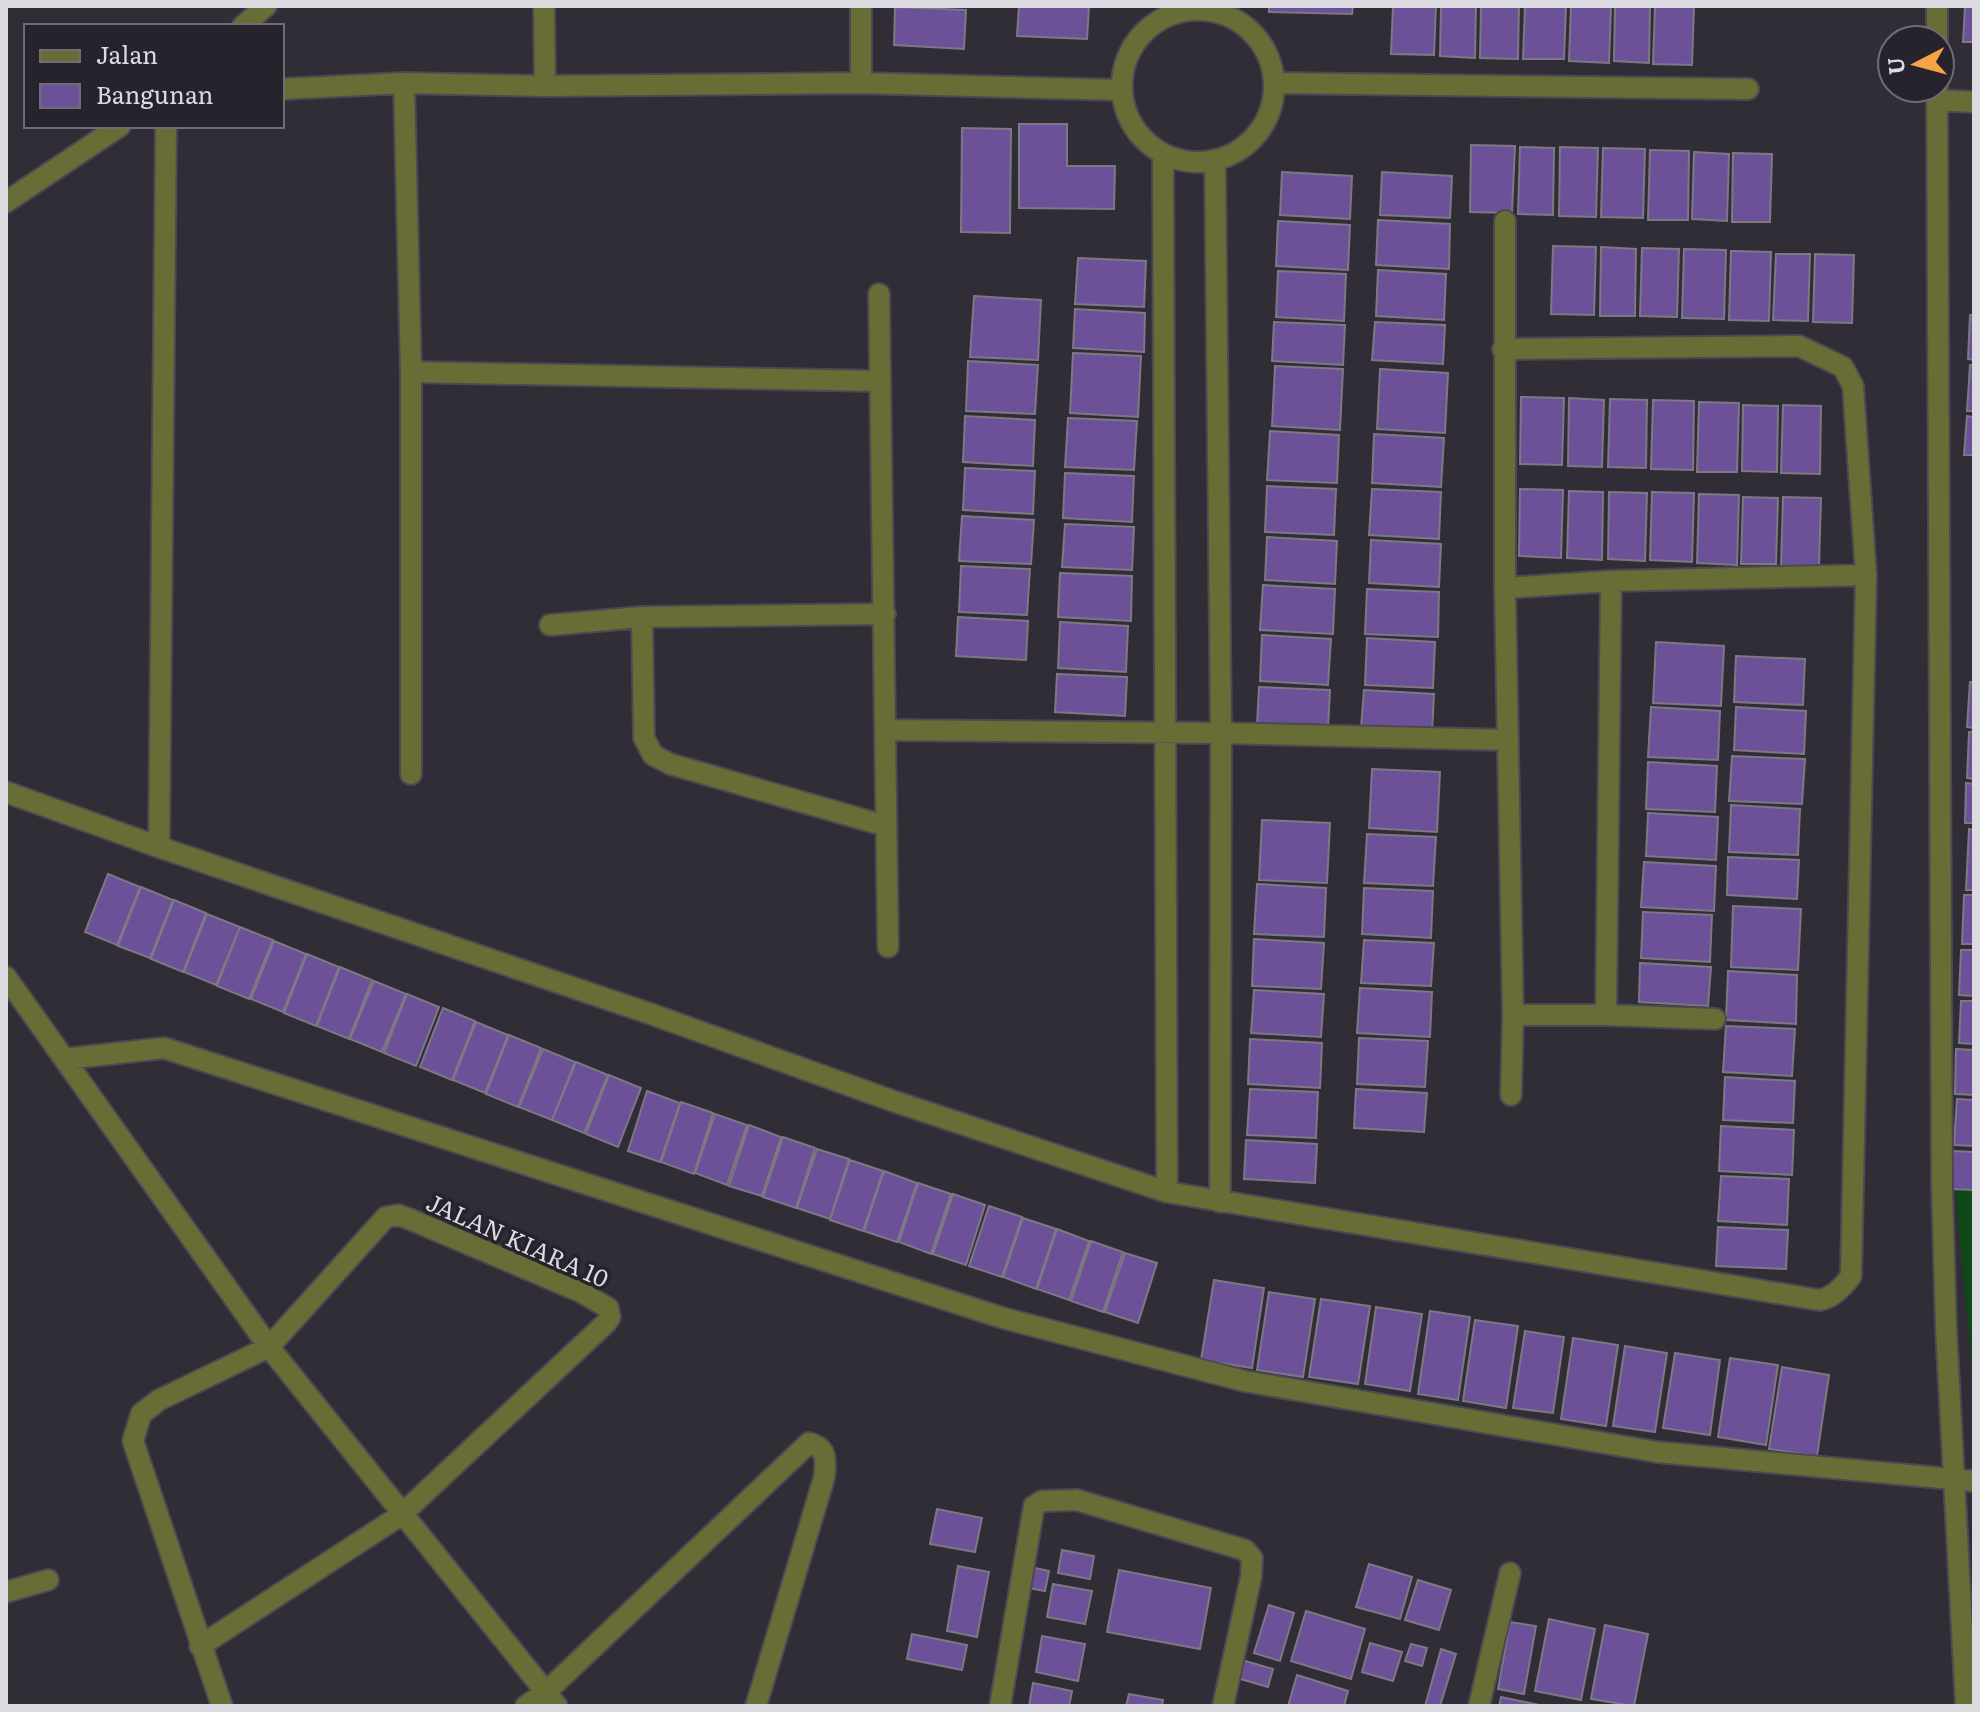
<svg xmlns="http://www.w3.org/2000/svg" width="1980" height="1712" font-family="Literata,serif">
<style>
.green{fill:#0e4817}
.building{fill:#6d5198;stroke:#7c7884;stroke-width:2}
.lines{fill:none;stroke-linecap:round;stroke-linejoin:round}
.minor-casing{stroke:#4c4952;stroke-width:24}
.minor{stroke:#676d35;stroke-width:20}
.labels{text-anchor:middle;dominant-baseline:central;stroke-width:7;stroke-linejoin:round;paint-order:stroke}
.street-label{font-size:24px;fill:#dcdae1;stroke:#26232d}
</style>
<rect width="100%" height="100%" fill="#302d37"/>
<path class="green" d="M1954,1178L1974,1179V1386Z"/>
<path class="building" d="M1019,6H1089L1087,39L1017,36Z
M1269,6H1353L1352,14L1269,12Z
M1393,6H1436L1434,55L1391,54Z
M1441,6H1476L1475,58L1440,56Z
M1481,6H1519L1518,59L1480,58Z
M1525,6H1566L1564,59H1523Z
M1571,6H1611L1609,63L1569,61Z
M1615,6H1650L1649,63L1614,61Z
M1655,6H1694L1692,65L1653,64Z
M1965,6H1974V42H1963Z
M895,7L966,10L964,49L894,45Z
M1019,124H1067V166H1115L1114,209L1019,208Z
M962,128L1011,129L1010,233L961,232Z
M1471,145L1515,146L1512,213L1470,212Z
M1520,147L1554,148L1553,215L1518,214Z
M1560,147L1598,148L1596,217L1559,216Z
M1603,148L1645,149L1643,218L1601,217Z
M1650,150L1689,151L1688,220H1648Z
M1694,152L1729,154L1727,221L1692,219Z
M1733,153L1772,154L1770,222H1732Z
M1282,172L1352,176L1350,219L1280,215Z
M1382,172L1452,176L1450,218L1380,215Z
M1378,220L1450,224L1449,269L1376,265Z
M1278,221L1350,225L1348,270L1276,266Z
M1553,246L1596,247L1594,315L1551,314Z
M1601,247L1636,249L1635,316H1600Z
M1642,248L1679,249L1677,317L1640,316Z
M1684,249L1726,250L1724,319L1682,318Z
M1731,251L1771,252L1769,321L1729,320Z
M1776,254H1810L1808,321L1773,320Z
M1815,254L1854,255L1852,323L1813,322Z
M1078,258L1146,261L1144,307L1075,304Z
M1378,270L1446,274L1444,320L1376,316Z
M1278,271L1346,274L1344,321L1276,317Z
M974,296L1041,300L1038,360L970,357Z
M1075,309L1145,313L1144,352L1073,348Z
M1970,315H1974V360L1968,359Z
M1274,322L1345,325L1343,365L1272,361Z
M1375,322L1445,325L1443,364L1372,360Z
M1073,353L1141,356L1138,417L1070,413Z
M968,361L1038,365L1035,414L966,411Z
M1970,365H1974V411H1967Z
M1275,366L1343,369L1340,430L1272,426Z
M1380,369L1448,373L1445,433L1377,429Z
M1521,397L1564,398L1562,465L1520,464Z
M1569,398L1604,400L1602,467L1568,466Z
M1610,399L1647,400L1646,468L1608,467Z
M1653,400L1694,401L1693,470L1651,469Z
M1699,402L1739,403L1737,472H1697Z
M1743,405L1778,406L1777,472L1742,471Z
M1783,405L1821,406L1820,474L1781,473Z
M965,416L1035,420L1033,466L963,462Z
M1967,416L1974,417V455H1964Z
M1068,418L1137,421L1134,470L1065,467Z
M1270,431L1339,435L1337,483L1267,480Z
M1374,434L1444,438L1441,487L1372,483Z
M965,468L1035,471L1033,514L963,510Z
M1065,473L1134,476L1132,522L1063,518Z
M1267,486L1336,489L1334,535L1265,532Z
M1372,489L1441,492L1439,539L1369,535Z
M1520,489L1563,490L1561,558L1519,556Z
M1569,491L1603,492L1602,560L1567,558Z
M1609,492L1647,493L1645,561L1608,559Z
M1652,492L1694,493L1692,562L1650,560Z
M1699,494L1739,495L1737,565L1697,563Z
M1743,497L1778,498L1776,564H1741Z
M1783,497L1821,498L1819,567L1781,566Z
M962,516L1034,520L1031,564L959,561Z
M1065,524L1134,527L1132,570L1062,567Z
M1267,537L1337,541L1335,584L1265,580Z
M1371,540L1441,544L1439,587L1369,583Z
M961,566L1030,569L1027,615L959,612Z
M1060,573L1132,576L1131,621L1058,617Z
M1263,585L1335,589L1333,634L1260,630Z
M1367,589L1439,592L1438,637L1365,634Z
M958,617L1028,621L1026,660L956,656Z
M1060,622L1128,626L1126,672L1058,668Z
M1262,635L1331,639L1328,685L1260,681Z
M1367,638L1435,642L1433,688L1365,685Z
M1656,642L1724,646L1721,706L1653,703Z
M1736,656L1805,659L1803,705L1734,702Z
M1057,674L1127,677L1125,716L1055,712Z
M1970,682H1974V728L1967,727Z
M1259,687L1330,690L1328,729L1257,725Z
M1364,690L1434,694L1432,732L1361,728Z
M1651,707L1720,711L1718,760L1648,757Z
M1736,707L1806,711L1804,754L1734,750Z
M1969,732H1974V779L1967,778Z
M1732,756L1805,759L1802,804L1729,801Z
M1648,762L1717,766L1715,812L1646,809Z
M1372,769L1440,772L1437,832L1369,828Z
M1966,783L1974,784V823H1965Z
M1731,805L1800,809L1798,855L1729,852Z
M1648,813L1718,817L1716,860L1646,856Z
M1262,820L1330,823L1327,883L1259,880Z
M1969,829L1974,830V890H1966Z
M1367,834L1436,837L1433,886L1364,883Z
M1728,857L1799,860L1797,899L1727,895Z
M1644,862L1716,866L1714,911L1641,907Z
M108,874L140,887L117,945L85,932Z
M1257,884L1326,888L1324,937L1254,934Z
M141,887L173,900L150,958L118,946Z
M1364,888L1433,891L1431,938L1362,934Z
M1964,895H1974V944H1962Z
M174,900L206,913L183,972L151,959Z
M1733,906L1801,909L1798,970L1731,967Z
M1643,912L1712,915L1710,962L1641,958Z
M207,914L240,927L216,985L184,972Z
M240,927L273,940L249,999L217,986Z
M1254,939L1324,943L1321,989L1252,986Z
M1364,940L1434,943L1431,986L1361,983Z
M274,941L306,954L283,1012L251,999Z
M1961,950H1974V996L1959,995Z
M307,954L339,967L316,1026L284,1013Z
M1640,963L1711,967L1708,1006L1639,1002Z
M340,967L372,980L349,1039L317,1026Z
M1728,971L1797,975L1796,1024L1726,1020Z
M374,981L406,994L382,1052L350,1039Z
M1360,988L1432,992L1430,1037L1357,1033Z
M1254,990L1324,994L1321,1037L1251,1033Z
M407,994L439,1007L416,1066L384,1053Z
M1961,1001H1974V1044L1959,1043Z
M443,1008L475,1021L452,1080L420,1067Z
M476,1022L508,1035L485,1093L453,1080Z
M1726,1026L1795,1029L1792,1076L1723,1072Z
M509,1035L541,1048L518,1107L486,1094Z
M1359,1038L1428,1041L1425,1087L1357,1084Z
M1250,1039L1322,1043L1320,1088L1248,1084Z
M543,1049L575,1062L552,1120L519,1107Z
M1956,1049L1974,1050V1095L1955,1094Z
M576,1062L608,1075L584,1133L552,1120Z
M609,1075L641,1088L618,1147L586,1134Z
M1725,1077L1795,1081L1793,1123L1723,1120Z
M1250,1089L1318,1092L1316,1138L1247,1135Z
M1356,1089L1427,1093L1424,1132L1354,1128Z
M647,1091L680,1103L660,1162L628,1151Z
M1957,1099L1974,1100V1146L1954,1145Z
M681,1102L713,1113L694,1174L661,1162Z
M715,1114L747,1125L727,1185L695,1173Z
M749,1125L781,1137L762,1196L729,1186Z
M1721,1126L1794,1130L1792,1175L1719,1171Z
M783,1137L815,1148L796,1208L763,1197Z
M1246,1140L1317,1144L1315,1183L1244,1179Z
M817,1149L849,1159L830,1219L797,1208Z
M1953,1151L1974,1152V1190L1951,1189Z
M850,1160L883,1171L863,1231L830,1220Z
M884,1171L917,1183L897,1242L864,1231Z
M1721,1176L1789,1179L1787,1225L1718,1221Z
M918,1183L951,1194L931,1254L899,1242Z
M953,1194L985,1205L966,1265L933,1254Z
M989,1206L1022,1217L1002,1277L969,1266Z
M1023,1218L1056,1229L1036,1289L1003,1277Z
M1718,1227L1788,1230L1786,1269L1716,1266Z
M1057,1229L1089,1241L1069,1300L1037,1289Z
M1091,1241L1123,1252L1103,1312L1071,1301Z
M1125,1253L1157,1263L1138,1323L1105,1312Z
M1214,1280L1264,1288L1252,1368L1201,1360Z
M1269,1292L1315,1299L1303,1377L1257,1370Z
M1321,1299L1370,1306L1358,1384L1309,1377Z
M1376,1307L1422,1314L1410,1391L1365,1384Z
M1430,1311L1470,1317L1458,1400L1418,1394Z
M1475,1320L1518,1326L1506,1408L1463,1401Z
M1525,1331L1564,1337L1553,1413L1513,1408Z
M1573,1338L1618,1345L1606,1426L1561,1419Z
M1625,1346L1667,1353L1655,1432L1613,1426Z
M1675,1353L1720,1360L1710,1435L1663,1428Z
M1730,1358L1778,1365L1766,1445L1718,1437Z
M1782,1367L1829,1375L1817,1456L1769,1449Z
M937,1509L982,1518L975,1552L930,1544Z
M1062,1550L1094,1556L1090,1579L1058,1573Z
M1369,1564L1412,1577L1400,1619L1356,1607Z
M958,1566L989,1572L977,1637L947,1631Z
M1026,1566L1049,1571L1045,1591L1023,1587Z
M1119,1570L1211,1588L1200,1649L1107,1632Z
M1418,1580L1451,1590L1439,1630L1405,1620Z
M1053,1584L1092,1591L1085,1624L1047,1617Z
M1269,1605L1294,1613L1280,1661L1254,1653Z
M1306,1611L1365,1629L1351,1679L1291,1661Z
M1549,1619L1595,1629L1581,1700L1535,1691Z
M1510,1622L1536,1626L1524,1694L1498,1689Z
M1605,1625L1648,1634L1634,1706L1591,1699Z
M912,1634L967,1645L962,1670L907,1659Z
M1042,1636L1085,1644L1078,1681L1036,1672Z
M1370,1643L1402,1652L1393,1681L1362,1672Z
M1411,1644L1427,1648L1422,1666L1405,1661Z
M1441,1649L1456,1654L1440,1706H1425Z
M1242,1660L1273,1669L1268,1687L1237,1678Z
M1297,1675L1348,1691L1344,1706H1288Z
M1033,1683L1072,1691L1069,1706H1029Z
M1129,1694L1163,1700L1162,1706H1126Z
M1501,1697L1544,1706H1499Z"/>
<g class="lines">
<defs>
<path id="minor" d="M544,6L545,86
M861,6V83
M1937,6V40
M1122 86a76 76 0 1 1 152 0a76 76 0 1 1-152 0Z
M243,26L266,6
M404,83L411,372V774
M1275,83L1748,89
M1937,88L1942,1187L1946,1327L1966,1706
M282,89L404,83L545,86L861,83L1122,90
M1937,100L1974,102
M1163,155L1167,1192
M1215,162L1221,733L1220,1202
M6,202L120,126
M1505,221V588L1513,1015L1511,1095
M879,294L888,947
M411,372L878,381
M1505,588L1611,581L1866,575
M642,617L644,738L653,755L670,764L886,826
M550,625L642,617L885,614
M885,730L1221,733L1507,740
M6,792L159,847L651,1014L893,1101L1167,1192L1819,1300C1833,1298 1843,1287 1851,1276L1866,575L1853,386L1843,367L1799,346L1503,349
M159,847L166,126
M6,977L269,1347L557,1706
M1513,1015H1606L1715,1019
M1606,1015L1611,581
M64,1059L164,1048L1003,1318L1244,1381L1657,1452L1974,1481
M6,1592L48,1580
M200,1646L401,1515L606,1323L610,1317L608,1308L581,1292L412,1220L398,1215L386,1217L269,1347L159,1400L141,1414L133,1441L222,1706
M526,1706L546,1692L809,1443C828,1448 826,1461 824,1478L756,1706
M1000,1706L1034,1506L1042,1501L1077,1500L1245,1550L1252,1558L1251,1577L1223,1706
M1479,1706L1510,1573"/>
</defs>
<use href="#minor" class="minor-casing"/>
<use href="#minor" class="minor"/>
</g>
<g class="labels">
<g class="street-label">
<text transform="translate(518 1239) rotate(24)">JALAN KIARA 10</text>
</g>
</g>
<rect width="1980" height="1712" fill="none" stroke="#dcdae1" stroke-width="16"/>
<rect x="24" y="24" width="260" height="104" fill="#26232d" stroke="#6f6c75" stroke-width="2"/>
<rect x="40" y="50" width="40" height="12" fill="#676d35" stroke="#6f6c75" stroke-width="2"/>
<text x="96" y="64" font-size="24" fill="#dcdae1">Jalan</text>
<rect x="40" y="84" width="40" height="24" fill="#6d5198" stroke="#6f6c75" stroke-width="2"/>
<text x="96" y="104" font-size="24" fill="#dcdae1">Bangunan</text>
<g transform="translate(1916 64) rotate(264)"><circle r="38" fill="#26232d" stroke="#6f6c75" stroke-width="2"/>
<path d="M0-6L14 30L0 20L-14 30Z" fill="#f5a346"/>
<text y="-12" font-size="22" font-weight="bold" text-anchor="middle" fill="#dcdae1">U</text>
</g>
</svg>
